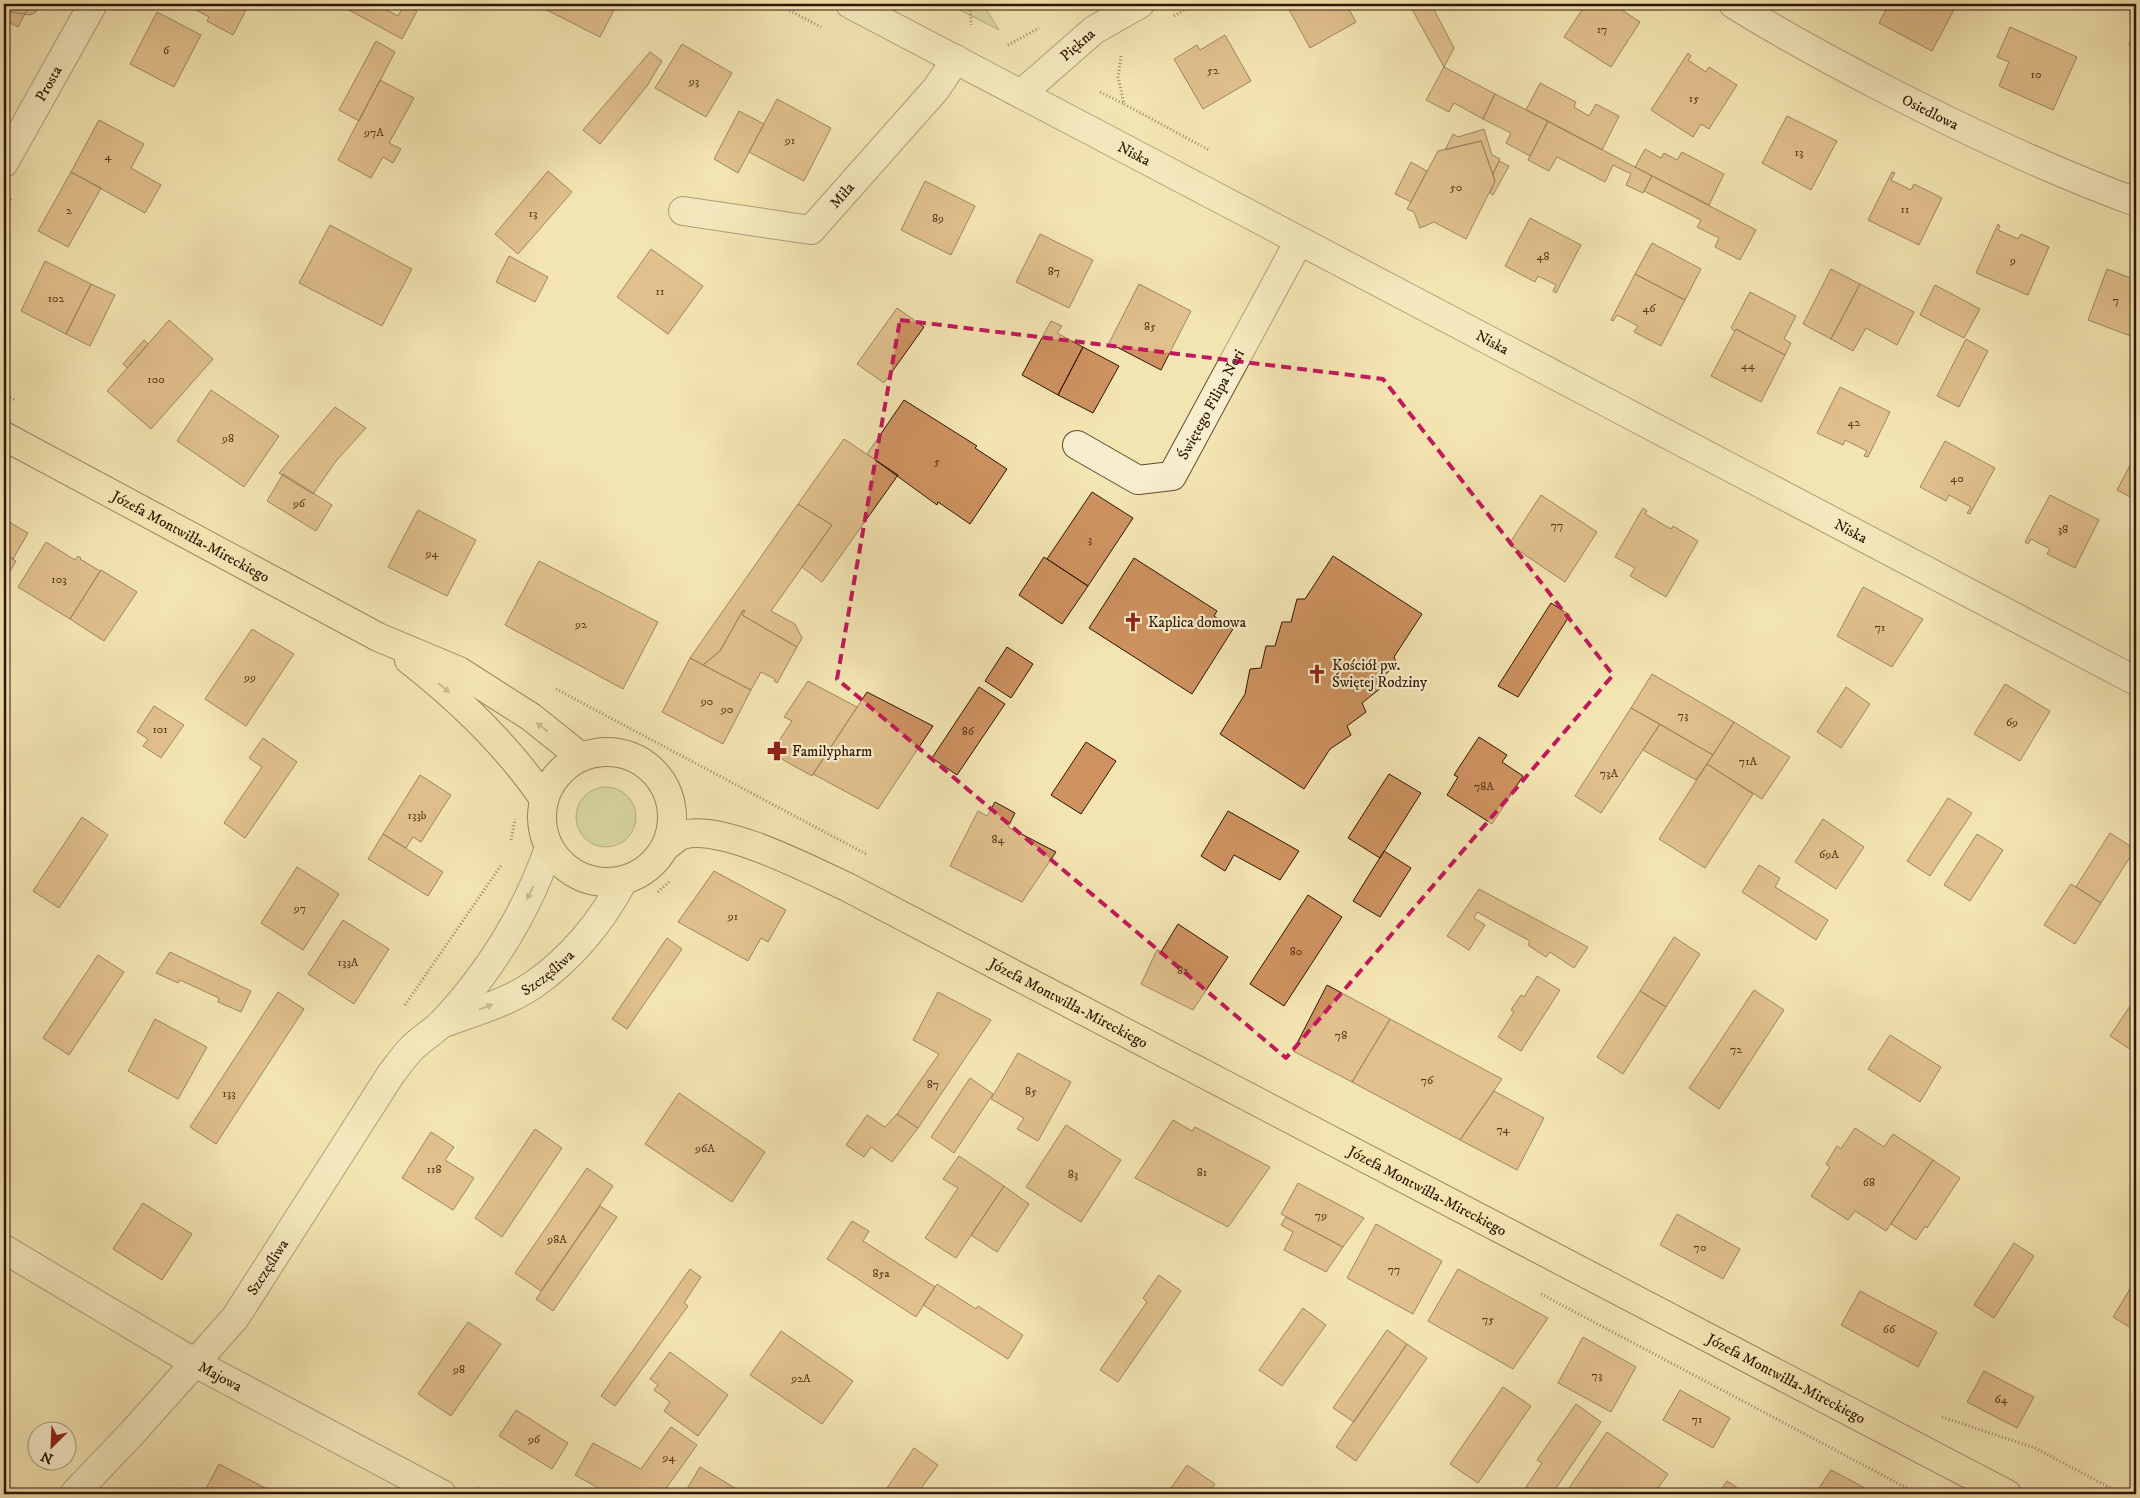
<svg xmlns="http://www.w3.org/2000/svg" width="2140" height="1498" font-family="'IM FELL DW Pica',serif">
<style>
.green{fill:#b9c58d;stroke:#746c48}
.building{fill:#cd9260;stroke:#301404}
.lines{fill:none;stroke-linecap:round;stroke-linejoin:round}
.minor-casing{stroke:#614830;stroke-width:30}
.major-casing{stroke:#301404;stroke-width:30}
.path{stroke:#301404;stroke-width:3;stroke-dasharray:1 2.5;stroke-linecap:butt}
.minor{stroke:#f7eecd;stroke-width:28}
.major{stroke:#f3e5b2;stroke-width:28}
.oneway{fill:#9b8764}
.oneway2{fill:#9d8c73}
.marked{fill:none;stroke:#c2185b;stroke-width:4;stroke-dasharray:10 6;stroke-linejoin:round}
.labels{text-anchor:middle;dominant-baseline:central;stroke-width:4.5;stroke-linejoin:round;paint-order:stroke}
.number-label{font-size:12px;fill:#57341b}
.street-label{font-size:15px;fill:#301404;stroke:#f7eecd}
.poi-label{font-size:15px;fill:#301404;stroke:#f7eecd;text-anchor:start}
</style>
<rect width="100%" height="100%" fill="#f3e5b2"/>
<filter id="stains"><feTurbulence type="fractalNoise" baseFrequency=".004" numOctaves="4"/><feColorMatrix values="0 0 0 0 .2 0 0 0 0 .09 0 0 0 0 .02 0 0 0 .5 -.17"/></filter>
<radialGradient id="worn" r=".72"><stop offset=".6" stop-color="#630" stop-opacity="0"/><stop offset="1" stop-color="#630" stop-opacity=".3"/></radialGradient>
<path class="green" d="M948,4H983L999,30Z
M576 817a30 30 0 1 1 60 0a30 30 0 1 1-60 0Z"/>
<path class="building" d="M4,4H34L37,6L36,12L30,15L4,11Z
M4,4H30L18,27L4,20Z
M185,4H249L233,35L207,21L209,17Z
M338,4H375L398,16L404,5L417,11L402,39Z
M535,4H617L600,37Z
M1286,4H1346L1356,22L1310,48Z
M1409,4H1431L1454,48L1444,67Z
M1586,4H1604L1610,7L1613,4L1640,22L1611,67L1564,37Z
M1889,4H1957L1932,51L1879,23Z
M157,12L201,35L174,87L130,64Z
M2010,27L2077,57L2053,110L1999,86L2009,62L1997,57Z
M2136,27V48L2129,45Z
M1225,35L1251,81L1203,109L1174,59L1197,45L1200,50Z
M376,41L395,52L359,121L339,110Z
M682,44L732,73L706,117L655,88Z
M650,52L662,61L647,86L600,144L583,130Z
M1688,53L1691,56L1688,60L1706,72L1709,67L1737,85L1709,129L1701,124L1693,137L1651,110Z
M1444,67L1495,94L1483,119L1454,103L1449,112L1426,100Z
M380,80L414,98L389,143L401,149L393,163L383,157L371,178L338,160Z
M1540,83L1576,102L1574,107L1589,116L1596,104L1619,116L1602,150L1526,110Z
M1495,94L1548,121L1530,156L1506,143L1511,133L1483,119Z
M777,99L831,128L804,181L749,152Z
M739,111L764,124L738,173L714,159Z
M1787,116L1837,141L1811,190L1762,163Z
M99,120L144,144L131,168L161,185L145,213L71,172Z
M1548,121L1652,176L1643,193L1626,185L1631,174L1613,165L1605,182L1557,157L1549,171L1528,160Z
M1484,129L1492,155L1500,159L1493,174L1481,141L1445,150L1453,134L1458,137Z
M1481,141L1495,181L1466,239L1434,222L1420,228L1414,212L1407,209L1438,151Z
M1645,149L1661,158L1664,153L1677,160L1682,152L1724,174L1709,205L1635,167Z
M1499,161L1509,166L1493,195L1490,193L1495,181L1493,174Z
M1411,162L1427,171L1411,202L1395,194Z
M548,171L572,192L518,254L495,234Z
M71,172L101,188L68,247L38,231Z
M1892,172L1895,173L1891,180L1911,190L1914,184L1942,198L1919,245L1868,220Z
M1652,176L1756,230L1740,260L1715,247L1719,238L1697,227L1701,220L1644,191Z
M925,181L975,206L951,255L901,230Z
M1530,218L1581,245L1556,293L1553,291L1556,285L1538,276L1535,282L1505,266Z
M1998,224L2000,226L1998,230L2018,239L2021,234L2049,247L2028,295L1976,273Z
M330,225L412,269L382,326L299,283Z
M1040,234L1093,260L1069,308L1016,282Z
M1652,243L1701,269L1685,300L1635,274Z
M651,249L703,286L668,334L617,297Z
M509,256L548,277L535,302L496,282Z
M45,261L91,284L66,334L21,311Z
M1831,269L1860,284L1831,339L1803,324Z
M2107,269L2136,280V338L2088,320Z
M1635,274L1685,300L1661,346L1634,332L1638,326L1617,315L1613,321L1611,320Z
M91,284L115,295L90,346L66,334Z
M1139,284L1191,311L1161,370L1109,343Z
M1860,284L1914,312L1897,345L1866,328L1853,351L1831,339Z
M1935,285L1980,309L1964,338L1920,315Z
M1750,292L1796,316L1784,339L1791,343L1785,355L1736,329L1734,331L1731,328Z
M897,308L924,327L884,383L857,364Z
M169,320L213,359L151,429L107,391Z
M1051,321L1062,326L1057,333L1083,347L1058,395L1022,375Z
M1736,329L1785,355L1761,402L1711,376Z
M1966,339L1988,351L1959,407L1937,396Z
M144,340L148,344L127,368L123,364Z
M1083,347L1119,366L1093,413L1058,395Z
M1840,387L1890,412L1868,457L1864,456L1867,451L1845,440L1843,445L1817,433Z
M211,390L279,436L244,487L177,441Z
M904,400L977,446L975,448L1007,469L970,524L938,502L937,505L867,454Z
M335,407L366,428L336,461L313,494L279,473Z
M844,439L898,475L822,582L802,567L832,525L798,504Z
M1945,441L1995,468L1970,514L1967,513L1971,507L1949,495L1946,501L1920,487Z
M2136,454V500L2117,490Z
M283,474L332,505L316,531L267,501Z
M1092,492L1133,518L1088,586L1047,559Z
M1541,495L1597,532L1565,582L1509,544Z
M2050,495L2099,520L2075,568L2047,554L2050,549L2031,539L2028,544L2025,542Z
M798,504L832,525L771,611L795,624L802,638L797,647L742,615L745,611L743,610L720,651L703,665L690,658Z
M1643,508L1647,511L1645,514L1671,529L1673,526L1698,541L1666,597L1630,576L1635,568L1615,557Z
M418,510L476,540L447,596L388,567Z
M4,519L28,533L13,559L4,554Z
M46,542L75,560L78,556L81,558L80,559L100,571L70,619L18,587Z
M4,554L16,561L4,581Z
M1333,556L1422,614L1394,657L1397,665L1379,679L1382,687L1362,703L1366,712L1347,726L1351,735L1330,749L1304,789L1220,734L1245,694L1250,669L1261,668L1266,646H1275L1282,622H1291L1297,599H1305Z
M1044,557L1088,586L1062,624L1019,595Z
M1134,558L1217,611L1214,616L1233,629L1192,694L1089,628Z
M539,561L658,622L623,689L505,625Z
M101,570L137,592L104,641L70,619Z
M1863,587L1923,619L1892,667L1837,636Z
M1551,603L1570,615L1518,697L1498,686Z
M743,610L745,611L742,615L797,647L777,683L774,681L775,679L761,672L751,690L703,665L720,651Z
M252,629L294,654L246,726L205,699Z
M1007,647L1033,664L1011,698L985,681Z
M690,658L751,690L723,744L662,712Z
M1652,674L1734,722L1713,755L1631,708Z
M808,681L857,707L812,776L771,753L792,721L784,717Z
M2005,684L2050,711L2020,761L1974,734Z
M979,687L1005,704L957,775L932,758Z
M1846,687L1870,704L1841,748L1817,732Z
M867,692L933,726L878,809L813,774Z
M154,706L184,725L161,758L143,746L148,739L137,732Z
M1631,708L1660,724L1601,813L1575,796Z
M1734,722L1790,757L1762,799L1707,764Z
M1660,724L1713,755L1696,780L1643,750Z
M1479,737L1507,755L1502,762L1523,776L1492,824L1447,795L1458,777L1454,775Z
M263,738L297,762L245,838L224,823L262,767L249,758Z
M1086,742L1116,761L1081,814L1051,795Z
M1707,764L1753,794L1705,868L1659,839Z
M1389,774L1421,793L1380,858L1348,838Z
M420,775L451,795L421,842L413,837L406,848L383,834Z
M1948,798L1972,813L1930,876L1907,861Z
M995,802L1015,813L1008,827L1056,852L1022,902L950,866L978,811L987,816Z
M1228,811L1299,851L1280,880L1234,855L1225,871L1201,856Z
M82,817L108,835L59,908L33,891Z
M1823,819L1864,847L1836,889L1795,862Z
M2110,833L2135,849L2101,903L2076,887Z
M383,834L443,872L428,896L368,859Z
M1977,834L2003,850L1970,901L1944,885Z
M1384,851L1411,868L1380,917L1353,901Z
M1759,865L1780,878L1775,887L1828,920L1816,940L1742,892Z
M297,867L339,894L303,950L261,923Z
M714,871L786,910L768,942L761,938L748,961L678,922Z
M2071,884L2101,903L2075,944L2044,925Z
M1479,889L1588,947L1574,968L1550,952L1546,957L1528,945L1530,941L1477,912L1474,918L1485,925L1469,950L1447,936Z
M1308,895L1342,917L1284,1006L1250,984Z
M343,920L389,949L354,1004L308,974Z
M1178,924L1228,957L1193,1010L1141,984L1157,950L1161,952Z
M1674,937L1700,954L1666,1007L1640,991Z
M667,938L682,949L627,1029L612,1019Z
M170,952L251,991L241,1012L218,1002L219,998L180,980L178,983L156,973Z
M98,955L124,972L69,1055L43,1038Z
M1537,976L1560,990L1521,1051L1498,1037L1514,1012L1511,1010L1521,995L1524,997Z
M1327,985L1390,1019L1352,1082L1293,1051Z
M1754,990L1784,1010L1719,1109L1689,1088Z
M1640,991L1666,1007L1623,1074L1597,1057Z
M278,992L304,1009L216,1144L190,1127Z
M938,992L991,1020L918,1128L897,1114L939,1054L913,1040Z
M2136,997V1053L2110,1036Z
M155,1019L207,1047L178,1099L128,1071Z
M1390,1019L1502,1079L1460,1140L1352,1082Z
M1890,1035L1941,1067L1920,1102L1868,1069Z
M1018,1053L1071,1082L1038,1141L1017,1129L1024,1118L991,1099Z
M970,1078L993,1094L954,1153L931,1137Z
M1494,1091L1544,1118L1517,1170L1460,1140Z
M679,1093L765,1152L732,1202L645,1144Z
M897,1114L918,1128L892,1162L871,1147L864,1157L846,1145L867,1115L885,1127Z
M1173,1120L1192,1131L1195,1127L1270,1167L1228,1227L1135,1178Z
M1066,1125L1121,1160L1081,1222L1026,1187Z
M1855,1128L1884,1147L1893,1134L1933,1160L1886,1231L1855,1211L1848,1220L1811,1196L1830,1167L1826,1164L1837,1146L1841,1149Z
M535,1129L562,1148L502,1237L475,1218Z
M431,1132L454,1147L445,1160L474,1178L453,1210L402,1178Z
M959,1156L1004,1186L956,1258L925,1238L958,1188L943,1179Z
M1933,1160L1960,1178L1927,1228L1925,1226L1916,1240L1891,1224Z
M587,1168L613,1186L541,1291L515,1273Z
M1298,1183L1364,1218L1343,1247L1281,1214Z
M1004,1186L1029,1204L997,1252L971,1235Z
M143,1203L192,1234L162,1280L113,1249Z
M600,1206L617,1217L553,1311L536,1299Z
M1677,1214L1740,1249L1723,1279L1660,1245Z
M1286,1217L1343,1247L1326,1272L1284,1250L1293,1232L1281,1225Z
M852,1221L869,1231L863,1241L935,1287L916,1317L827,1259Z
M1376,1224L1442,1261L1413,1314L1347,1278Z
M2014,1243L2034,1256L1994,1318L1974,1305Z
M690,1269L701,1277L684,1303L688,1306L615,1406L601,1396Z
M1458,1269L1548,1318L1513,1369L1428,1321Z
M1159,1275L1181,1291L1118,1382L1100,1370L1147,1302L1143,1298Z
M2136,1279V1331L2113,1317Z
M937,1284L976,1309L978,1306L1023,1335L1008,1359L923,1305Z
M1860,1291L1937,1332L1918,1367L1841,1325Z
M1303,1308L1326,1325L1282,1386L1259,1370Z
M468,1322L501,1344L451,1416L418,1394Z
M1387,1330L1407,1344L1354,1422L1333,1408Z
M781,1331L853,1381L822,1424L750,1375Z
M1583,1337L1636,1367L1611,1412L1558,1383Z
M1407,1344L1427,1358L1356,1461L1336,1447Z
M670,1352L728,1395L698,1436L664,1411L670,1402L654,1390L658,1385L650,1379Z
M1984,1371L2034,1397L2017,1428L1967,1402Z
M1503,1387L1531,1406L1478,1483L1450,1464Z
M1680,1390L1730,1418L1713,1448L1663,1420Z
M1576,1404L1601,1422L1552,1494H1536L1526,1487L1542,1463L1537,1460Z
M516,1410L568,1443L552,1469L499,1436Z
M671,1427L697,1445L662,1494H609L575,1475L593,1443L641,1469Z
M1607,1432L1668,1474L1654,1494H1565Z
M914,1448L938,1465L917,1494H883Z
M219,1464L269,1490L267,1494H203Z
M1187,1465L1215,1484L1208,1494H1167Z
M700,1467L745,1494H684Z
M1831,1470L1865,1488L1860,1494H1815Z
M1727,1481L1746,1494H1718Z"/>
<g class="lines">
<defs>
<g id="minor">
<path id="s1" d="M850,4L2136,681"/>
<path id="s2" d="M1733,4C1781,34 1831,61 1881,87C1964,130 2049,170 2136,202"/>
<path id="s3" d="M1021,94L1094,30L1140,4"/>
<path id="s4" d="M4,163L93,4"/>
<path id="s5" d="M683,211L811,230L936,89L956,59"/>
<path id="s6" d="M1077,445L1138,480L1172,476L1299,241"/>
<path id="s7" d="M444,1023C473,1012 507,1003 533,985C571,959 602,921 623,881"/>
<path id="s8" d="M4,1249L195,1363L442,1494"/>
<path id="s9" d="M74,1494L133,1432L235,1318L391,1074C398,1065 404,1056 412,1048C421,1039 433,1032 442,1023C489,973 526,913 549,848"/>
</g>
<g id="major">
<path id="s10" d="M4,436L378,637L459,671L531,717L581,757"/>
<path d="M409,660C460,700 507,745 544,799"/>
<circle cx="607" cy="817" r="65"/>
<path id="s11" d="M666,846C671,843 677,837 682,835C721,823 810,870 847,887L2007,1494"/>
</g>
</defs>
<use href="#minor" class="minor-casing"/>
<use href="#major" class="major-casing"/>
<path class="path" d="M777,4L821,27
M968,4L970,7L971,25
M1174,16L1195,4
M1008,45L1039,28
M1121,56L1118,77L1124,104L1209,150
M1100,92L1124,104
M4,212L11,199
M4,394L15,400
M556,689L866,854
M511,840L515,819
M658,892L670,881
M405,1005L502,864
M1541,1294L1918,1494
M1942,1417L2035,1448L2122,1494
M477,1488L490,1494"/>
<use href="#minor" class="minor"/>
<use href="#major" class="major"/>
</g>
<defs><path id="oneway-solid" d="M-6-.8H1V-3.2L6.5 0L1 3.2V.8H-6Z" transform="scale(1.25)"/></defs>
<g class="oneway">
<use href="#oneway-solid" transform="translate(444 688) rotate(40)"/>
<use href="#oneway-solid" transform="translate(542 727) rotate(-142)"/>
</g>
<g class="oneway2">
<use href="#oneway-solid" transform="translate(530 893) rotate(117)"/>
<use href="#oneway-solid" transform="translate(486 1007) rotate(-21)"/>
</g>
<path d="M0 0H2140V1498H0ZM900,320L1383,379L1613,675L1286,1058L837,679Z" fill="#f3e5b2" fill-opacity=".55" fill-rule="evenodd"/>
<path class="marked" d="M900,320L1383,379L1613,675L1286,1058L837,679Z"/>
<defs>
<symbol id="church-bare" viewBox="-9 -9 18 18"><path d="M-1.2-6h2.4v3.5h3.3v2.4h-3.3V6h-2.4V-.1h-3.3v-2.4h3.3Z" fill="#8f2418" stroke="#f7eecd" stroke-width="2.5" paint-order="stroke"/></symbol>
<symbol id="pharmacy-bare" viewBox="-9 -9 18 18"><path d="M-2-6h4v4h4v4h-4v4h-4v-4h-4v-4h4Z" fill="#8f2418" stroke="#f7eecd" stroke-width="2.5" paint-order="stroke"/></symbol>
</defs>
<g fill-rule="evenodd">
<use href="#church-bare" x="1119" y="608" width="28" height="28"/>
<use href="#church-bare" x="1303" y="660" width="28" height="28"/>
<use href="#pharmacy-bare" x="763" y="737" width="28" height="28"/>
</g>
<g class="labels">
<g class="number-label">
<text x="1602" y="29">17</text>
<text x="166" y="50">6</text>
<text x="1213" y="70">52</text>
<text x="2036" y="74">10</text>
<text x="694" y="81">93</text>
<text x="1694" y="98">15</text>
<text x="374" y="132">97A</text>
<text x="790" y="140">91</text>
<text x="1799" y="152">13</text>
<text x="108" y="156">4</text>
<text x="1456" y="187">50</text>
<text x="1905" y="209">11</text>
<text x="69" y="210">2</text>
<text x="533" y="213">13</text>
<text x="938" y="218">89</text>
<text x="1543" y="256">48</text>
<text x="2013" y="260">9</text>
<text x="1054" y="271">87</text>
<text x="660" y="291">11</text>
<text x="56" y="298">102</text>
<text x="2116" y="300">7</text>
<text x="1649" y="308">46</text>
<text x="1150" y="326">85</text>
<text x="1748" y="365">44</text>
<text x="156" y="379">100</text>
<text x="1854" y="422">42</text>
<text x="228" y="438">98</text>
<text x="937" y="461">5</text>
<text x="1957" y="478">40</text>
<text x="299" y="503">96</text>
<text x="1557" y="525">77</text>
<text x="2063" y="529">38</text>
<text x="1090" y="539">3</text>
<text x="432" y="553">94</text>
<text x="59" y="579">103</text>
<text x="581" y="624">92</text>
<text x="1880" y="627">71</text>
<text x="250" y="677">99</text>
<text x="707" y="701">90</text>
<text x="727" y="709">90</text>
<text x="1683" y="715">73</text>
<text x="2012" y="722">69</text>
<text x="160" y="729">101</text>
<text x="968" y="731">86</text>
<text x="1748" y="761">71A</text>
<text x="1609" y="773">73A</text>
<text x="1484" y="786">78A</text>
<text x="417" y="815">133b</text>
<text x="998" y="839">84</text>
<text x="1829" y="854">69A</text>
<text x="300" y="908">97</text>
<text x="733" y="916">91</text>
<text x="1296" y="951">80</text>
<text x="348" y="962">133A</text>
<text x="1183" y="970">82</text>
<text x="1341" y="1035">78</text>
<text x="1736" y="1049">72</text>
<text x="1427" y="1080">76</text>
<text x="933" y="1084">87</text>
<text x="1031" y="1091">85</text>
<text x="229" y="1093">133</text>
<text x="1503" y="1129">74</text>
<text x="705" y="1148">96A</text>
<text x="434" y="1169">118</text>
<text x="1202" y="1172">81</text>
<text x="1073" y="1174">83</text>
<text x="1869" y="1182">68</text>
<text x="1321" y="1215">79</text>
<text x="557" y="1239">98A</text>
<text x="1700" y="1247">70</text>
<text x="1394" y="1269">77</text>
<text x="881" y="1273">85a</text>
<text x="1488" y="1319">75</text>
<text x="1889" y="1329">66</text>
<text x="459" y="1369">98</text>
<text x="1597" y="1375">73</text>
<text x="801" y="1378">92A</text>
<text x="2001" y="1399">64</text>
<text x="1697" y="1419">71</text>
<text x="534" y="1439">96</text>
<text x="669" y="1457">94</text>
</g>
<g class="street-label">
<text stroke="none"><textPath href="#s3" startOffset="75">Piękna</textPath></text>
<text stroke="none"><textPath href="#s4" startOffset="91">Prosta</textPath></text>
<text stroke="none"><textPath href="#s2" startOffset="225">Osiedlowa</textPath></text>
<text stroke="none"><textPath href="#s1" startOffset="321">Niska</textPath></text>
<text stroke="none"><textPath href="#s5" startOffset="176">Miła</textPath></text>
<text stroke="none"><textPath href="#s1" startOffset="726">Niska</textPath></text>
<text stroke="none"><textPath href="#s6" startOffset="186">Świętego Filipa Neri</textPath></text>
<text stroke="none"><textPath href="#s1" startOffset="1131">Niska</textPath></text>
<text stroke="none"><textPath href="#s10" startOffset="212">Józefa Montwiłła-Mireckiego</textPath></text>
<text stroke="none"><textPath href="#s7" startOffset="116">Szczęśliwa</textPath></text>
<text stroke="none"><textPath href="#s11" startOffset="445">Józefa Montwiłła-Mireckiego</textPath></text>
<text stroke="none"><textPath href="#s11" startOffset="850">Józefa Montwiłła-Mireckiego</textPath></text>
<text stroke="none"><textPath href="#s9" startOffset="299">Szczęśliwa</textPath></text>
<text stroke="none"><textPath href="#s8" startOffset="251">Majowa</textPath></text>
<text stroke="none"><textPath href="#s11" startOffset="1255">Józefa Montwiłła-Mireckiego</textPath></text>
</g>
<g class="poi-label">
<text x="1148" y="622">Kaplica domowa</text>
<text x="1332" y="665">Kościół pw.<tspan x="1332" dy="17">Świętej Rodziny</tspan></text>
<text x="792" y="751">Familypharm</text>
</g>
</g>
<rect width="2140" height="1498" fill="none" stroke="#f3e5b2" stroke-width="20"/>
<rect x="5" y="5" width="2130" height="1488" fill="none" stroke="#301404" stroke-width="2.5"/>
<rect x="10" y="10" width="2120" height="1478" fill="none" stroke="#301404"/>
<g transform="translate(52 1446) rotate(204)"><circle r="24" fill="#f7eecd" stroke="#a7977d"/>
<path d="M0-4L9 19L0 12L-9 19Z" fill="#8f2418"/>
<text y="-8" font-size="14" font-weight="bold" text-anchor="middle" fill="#301404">N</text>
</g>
<rect width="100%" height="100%" filter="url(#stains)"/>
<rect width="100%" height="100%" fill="url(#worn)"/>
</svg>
